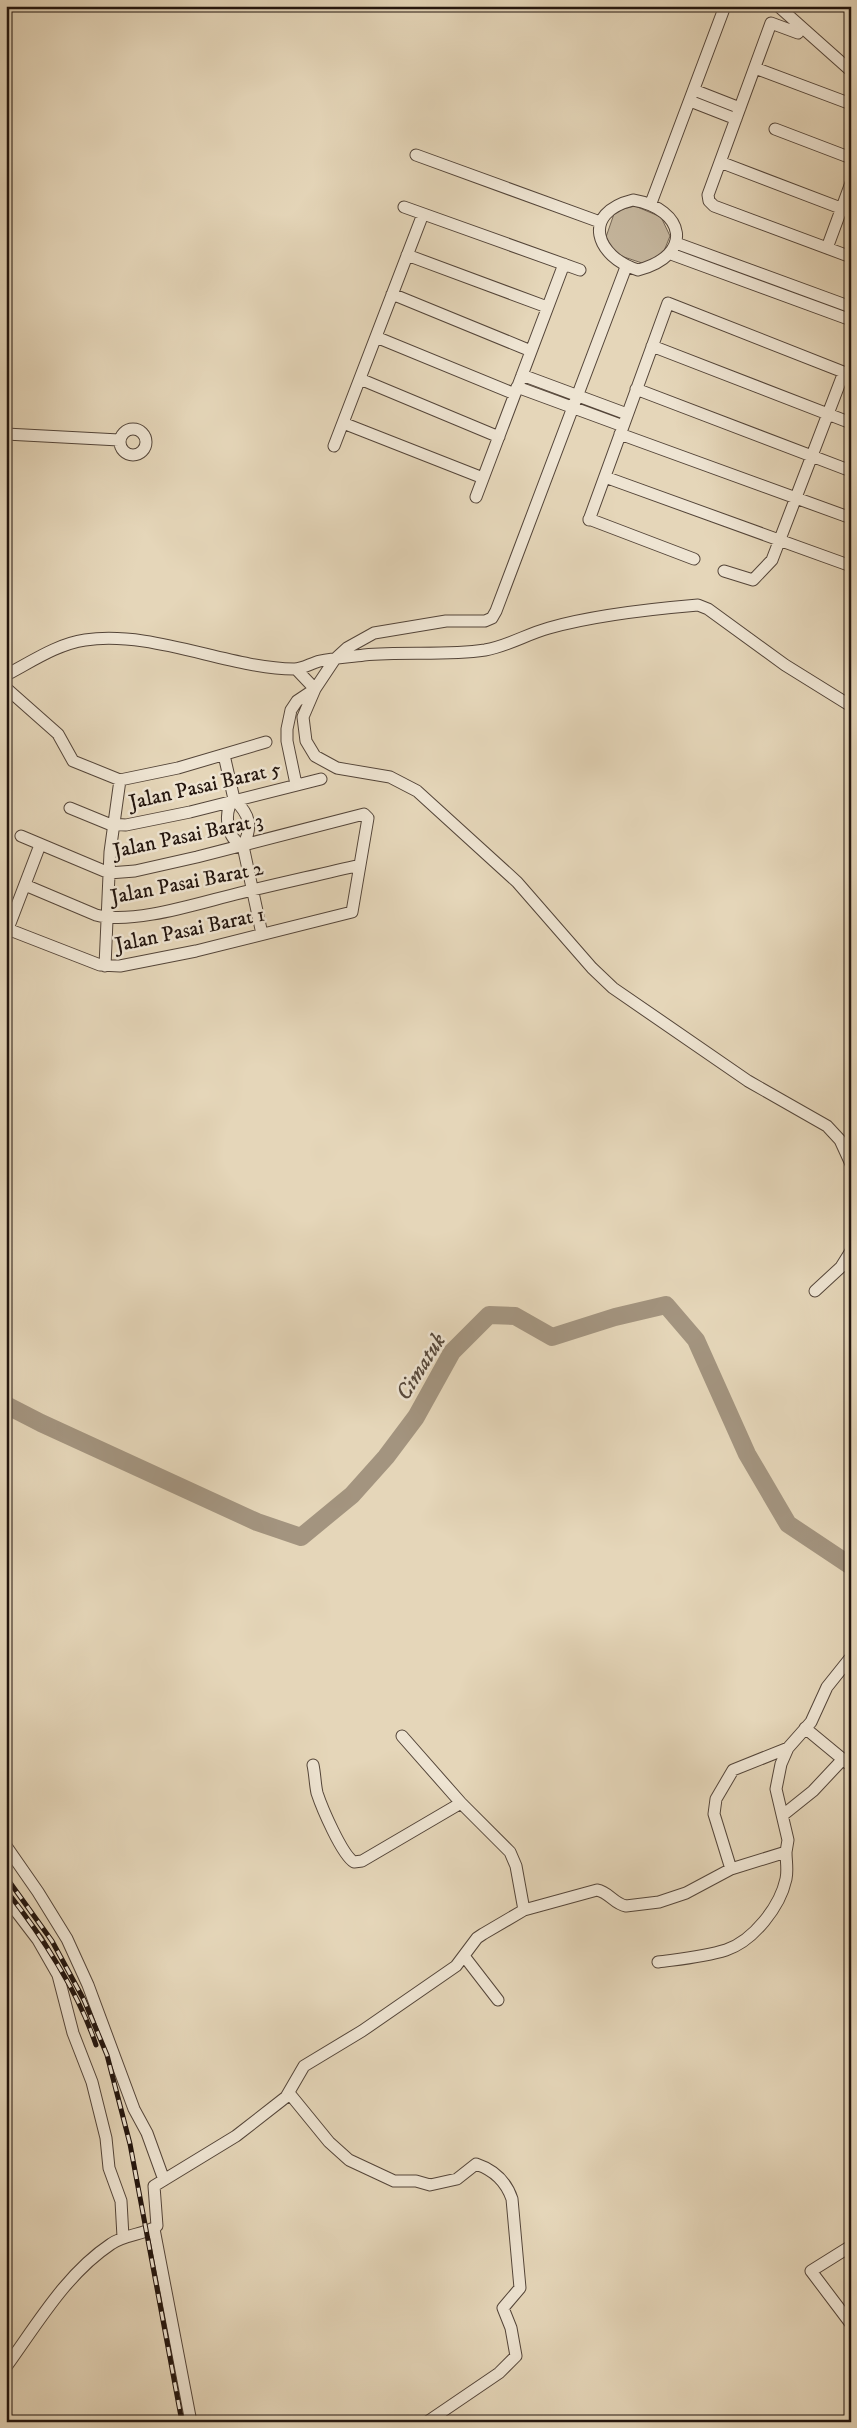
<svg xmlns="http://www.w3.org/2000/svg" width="857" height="2428" font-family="'IM FELL DW Pica',serif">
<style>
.green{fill:#c4b59c;stroke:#746555}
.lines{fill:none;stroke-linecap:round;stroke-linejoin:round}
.river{stroke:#a3947f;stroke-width:18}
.street-casing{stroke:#544539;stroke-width:13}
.street{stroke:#eee4d2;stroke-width:11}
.rail-casing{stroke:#23150e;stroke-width:5}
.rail{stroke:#eee4d2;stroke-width:3;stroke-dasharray:9;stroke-linecap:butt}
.labels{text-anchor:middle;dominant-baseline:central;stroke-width:5;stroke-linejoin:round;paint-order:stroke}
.street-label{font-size:21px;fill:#23150e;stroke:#eee4d2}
.water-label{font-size:22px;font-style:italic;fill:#56483b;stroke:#eee4d2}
</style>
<rect width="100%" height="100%" fill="#e5d6b9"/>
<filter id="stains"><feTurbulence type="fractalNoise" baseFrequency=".004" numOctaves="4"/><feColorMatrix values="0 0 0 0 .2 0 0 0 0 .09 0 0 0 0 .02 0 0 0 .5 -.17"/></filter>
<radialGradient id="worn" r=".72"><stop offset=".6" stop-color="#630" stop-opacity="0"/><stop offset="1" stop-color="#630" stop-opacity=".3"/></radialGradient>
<path class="green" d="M635,206L661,217L670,236L662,256L645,264L615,254L606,237L615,211Z"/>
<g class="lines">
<path class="river" d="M6,1405L41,1423L257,1522L301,1537L352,1495L386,1457L416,1417L452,1352L489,1315L515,1316L552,1337L615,1317L666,1305L696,1340L747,1454L788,1524L851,1566"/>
<defs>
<path id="street" d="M778,6L851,71
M798,33L771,23L708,195L709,201L714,206L851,257
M755,68L851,104
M694,90L740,108
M690,101L736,119
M775,129L851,158
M416,155L600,222
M720,162L851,212
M633,200C685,209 695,255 638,270C596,257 580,213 633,200Z
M651,203L725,6
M404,207L580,270
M676,243L851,307
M827,248L851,183
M671,254L851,320
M407,255L547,307
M392,294L531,351
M376,337L515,394
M652,346L851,423
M522,375L627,414
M360,379L499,437
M517,387L623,426
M636,389L851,471
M343,423L483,478
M120 442a13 13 0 1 1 26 0a13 13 0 1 1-26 0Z
M6,434L119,440
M620,434L851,518
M334,446L423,214
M605,477L851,566
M476,497L564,264
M589,519L694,559
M589,520L668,303L851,375
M724,571L753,580L772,560L844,372
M296,669L315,689L303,717L306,741L315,756L337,768L390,777L417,791L517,882L592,968L613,988L748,1081L827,1126L840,1140L851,1164
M6,675C31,662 57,644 85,640C153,630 227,668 294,669C303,669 311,663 320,661C334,658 350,657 364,655C405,651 445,656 485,650C508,646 527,634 549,628C594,615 651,609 698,605L708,609L785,665L851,706
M6,688L58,734L73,761L120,780L178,768L266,742
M224,755L234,799C223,812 226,838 243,846L262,934
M296,784L287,741V729L291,710L297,701L315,689L335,659L347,648L374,633L446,621H485L492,618L496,611L626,267
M234,799C250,815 253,826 243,846
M70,808L109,824L126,825L190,812L321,779
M21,836L109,873L135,871L197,857L364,814L368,818L352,912L196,951L120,966L100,965L10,930L9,926L40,845
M25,885L96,915C132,925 199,903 236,894C277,884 318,875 360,865
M105,966L110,852L120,780
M815,1291L841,1267L851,1251
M805,1728L851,1766
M402,1736L461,1803L510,1852L516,1866L524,1910
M313,1765C315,1774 315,1784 317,1793C322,1808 342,1855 354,1862L362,1861L461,1803
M783,1815L813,1791L843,1759
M6,1846L38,1892L67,1939L88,1985L134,2109L147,2133L164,2180
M731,1869L714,1814L716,1799L733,1770L788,1748
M6,1898L38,1940L58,1975L73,2033L92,2082L106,2138L109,2168L121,2201L123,2237
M464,1956L498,2000
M658,1962C680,1959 704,1957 726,1950C753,1941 780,1907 786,1879C788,1870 786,1861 786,1852
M289,2093L329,2142L349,2160L394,2181H416L430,2185L457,2179L476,2164C494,2170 506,2181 512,2199L520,2288L503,2308L511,2328L516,2356L499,2373L427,2422
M154,2229L191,2422
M851,2246L811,2271L851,2324
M6,2367C38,2323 66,2274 111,2244C125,2234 144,2235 157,2226L154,2186L236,2136L286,2097L304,2066L362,2031L456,1966L477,1938L483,1934L524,1910L597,1890C609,1892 614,1904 626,1906L659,1902L686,1893L731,1869L786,1852L788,1840L776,1789L781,1764L788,1748L811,1722L827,1687L851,1657"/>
</defs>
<use href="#street" class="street-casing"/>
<use href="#street" class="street"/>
<defs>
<path id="rail" d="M6,1877L52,1941L84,2000L107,2055L130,2144L182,2422
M6,1890C41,1935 78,1991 96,2045"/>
</defs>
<use href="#rail" class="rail-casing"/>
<use href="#rail" class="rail"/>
</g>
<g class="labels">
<g class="street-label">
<text transform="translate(205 786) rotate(-13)">Jalan Pasai Barat 5</text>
<text transform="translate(188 836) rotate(-12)">Jalan Pasai Barat 3</text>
<text transform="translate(187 883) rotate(-11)">Jalan Pasai Barat 2</text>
<text transform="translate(190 930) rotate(-12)">Jalan Pasai Barat 1</text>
</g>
<g class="water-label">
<text transform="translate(421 1367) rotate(-58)">Cimatuk</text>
</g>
</g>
<rect width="857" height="2428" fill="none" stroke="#e5d6b9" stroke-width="25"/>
<rect x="8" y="8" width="842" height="2413" fill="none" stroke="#23150e" stroke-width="2.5"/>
<rect x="12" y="12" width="832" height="2403" fill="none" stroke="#23150e"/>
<rect width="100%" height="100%" filter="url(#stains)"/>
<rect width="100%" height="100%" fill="url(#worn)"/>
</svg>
